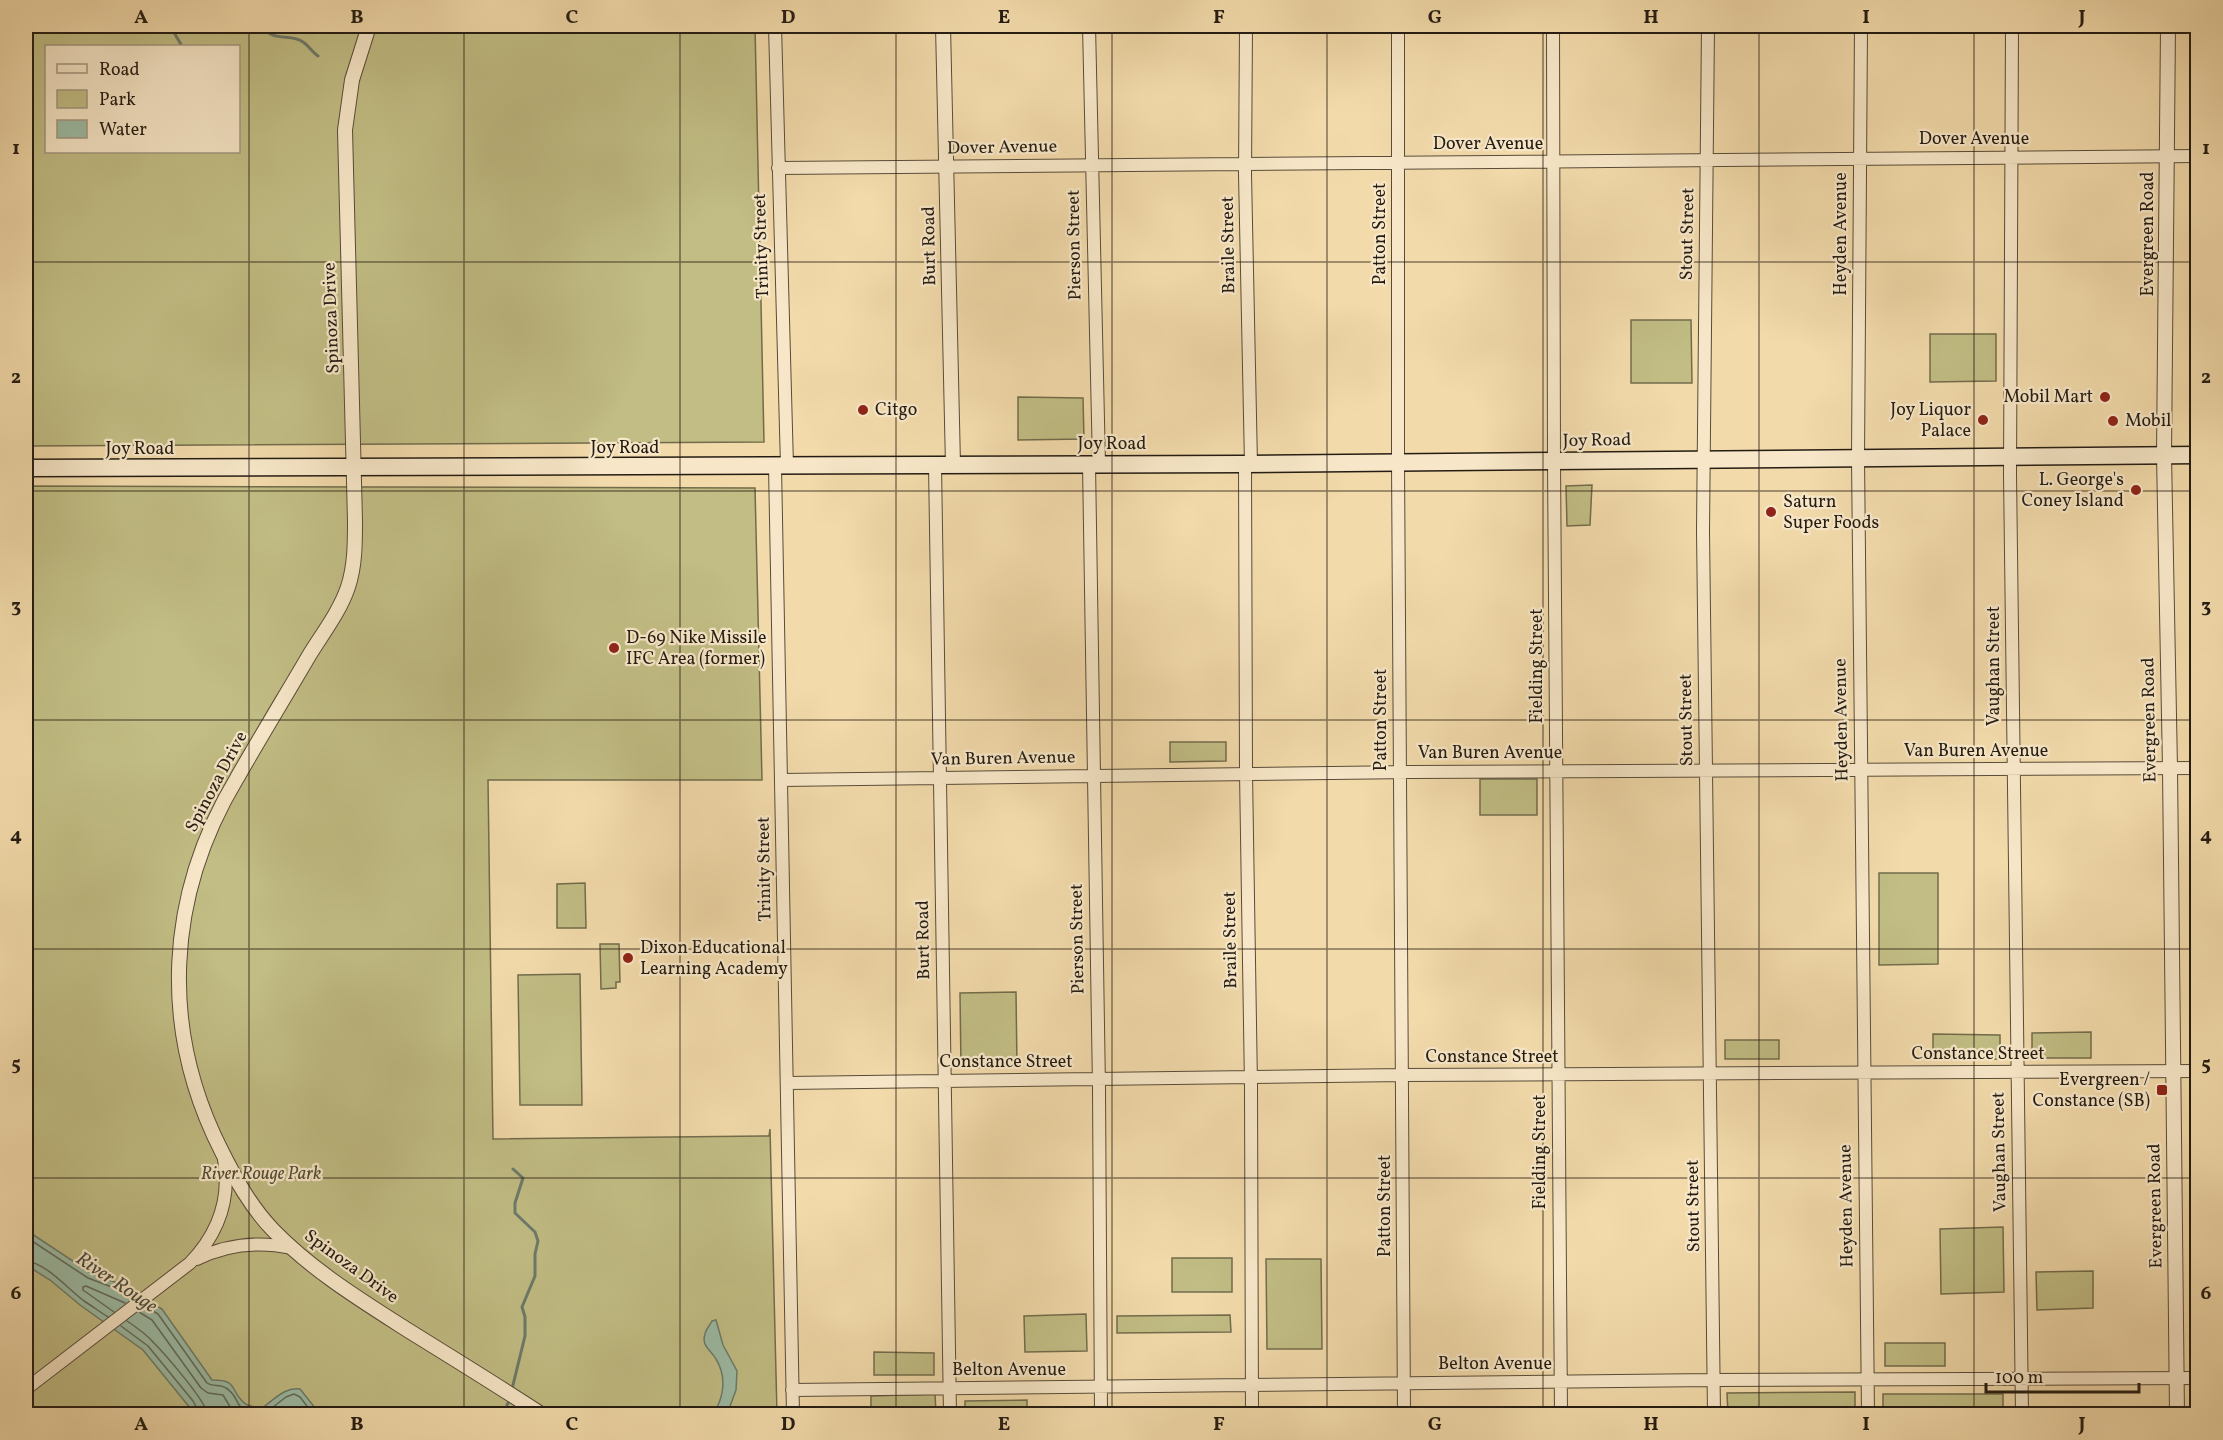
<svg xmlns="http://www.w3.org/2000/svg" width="2223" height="1440" font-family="Vollkorn,serif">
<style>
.green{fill:#c1bd84;stroke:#726c4c;stroke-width:1.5;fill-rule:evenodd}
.water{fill:#9cbba5;stroke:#6c7b6b;stroke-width:1.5}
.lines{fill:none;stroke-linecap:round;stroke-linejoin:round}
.shore{stroke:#606c5c;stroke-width:1.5}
.stream{stroke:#6c7b6b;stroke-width:3}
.minor-casing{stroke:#584c39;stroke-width:14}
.tertiary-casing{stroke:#584c39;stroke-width:16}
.secondary-casing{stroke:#241c13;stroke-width:19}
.minor{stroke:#f7e7c8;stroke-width:12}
.tertiary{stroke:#f7e7c8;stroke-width:14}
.secondary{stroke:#f7e7c8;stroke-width:16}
.grid{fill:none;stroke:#241c13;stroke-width:1.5;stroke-opacity:0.55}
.poi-dot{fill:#8f2418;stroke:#f7e7c8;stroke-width:2}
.labels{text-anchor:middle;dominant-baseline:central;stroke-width:4.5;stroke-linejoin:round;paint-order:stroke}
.street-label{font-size:18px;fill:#241c13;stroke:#f7e7c8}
.poi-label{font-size:18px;fill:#241c13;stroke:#f7e7c8;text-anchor:start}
.park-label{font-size:18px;font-style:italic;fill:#534c35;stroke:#f7e7c8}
.water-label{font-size:20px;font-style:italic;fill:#484c3f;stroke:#f7e7c8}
.neatline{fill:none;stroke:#241c13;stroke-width:2}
.grid-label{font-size:20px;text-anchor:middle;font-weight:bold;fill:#241c13}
</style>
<rect width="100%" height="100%" fill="#f2daaa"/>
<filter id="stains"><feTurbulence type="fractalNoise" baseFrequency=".00333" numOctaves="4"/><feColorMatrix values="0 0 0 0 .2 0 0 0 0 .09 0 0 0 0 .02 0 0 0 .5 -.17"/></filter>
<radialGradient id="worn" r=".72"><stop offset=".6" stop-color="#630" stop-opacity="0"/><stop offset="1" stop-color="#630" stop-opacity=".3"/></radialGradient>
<path class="green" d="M26,26H755L764,442L26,446ZM46,46H238V152H46Z
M1631,320H1691L1692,383H1631Z
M1930,334H1996V381L1930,382Z
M1018,397L1083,398L1084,439L1018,440Z
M1592,485L1590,525L1567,526L1566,486Z
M26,486L755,488L762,780H488L493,1139L769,1136L770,1129L777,1414H26Z
M1170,742H1226V761L1170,762Z
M1537,779V815H1480V779Z
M1879,873H1938V964L1879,965Z
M585,883L586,928H557V884Z
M600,944H619L620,982H616V988L601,989Z
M580,974L582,1105H520L518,975Z
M1016,992L1017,1067L961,1068L960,993Z
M2091,1032V1058H2032V1033Z
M1933,1034L2000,1035V1059H1933Z
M1725,1040H1779V1059H1725Z
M2003,1227L2004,1292L1941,1294L1940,1229Z
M1172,1258H1232V1292H1172Z
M1266,1259H1321L1322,1349H1267Z
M2093,1271V1308L2037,1310L2036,1272Z
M1086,1314L1087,1351L1025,1352L1024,1316Z
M1230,1315L1231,1332L1117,1333V1316Z
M1885,1343H1945V1366H1885Z
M874,1352L934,1353V1375H874Z
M1855,1392V1414H1728L1727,1393Z
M935,1394L936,1414H871V1396Z
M1883,1394H2003V1414H1883Z
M1027,1400V1414H965V1401Z"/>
<path class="water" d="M26,1230L91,1273L120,1284L162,1309L212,1380C238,1380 229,1388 243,1402C248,1407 256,1407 262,1408C274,1400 284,1387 300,1389L320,1414H195L143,1350L80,1305L50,1280L26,1265Z
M716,1320L723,1345L737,1371L736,1390L727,1414H713C724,1398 727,1377 716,1359C711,1350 701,1346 705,1334C706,1329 710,1325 712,1321Z"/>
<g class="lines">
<path class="shore" d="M26,1237L88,1278L117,1289L132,1298
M26,1261C46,1263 68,1289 84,1301C92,1306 100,1312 108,1317
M146,1307L158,1314L207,1383C213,1387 220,1384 226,1388C243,1398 230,1413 264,1414L286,1397L294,1394L300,1397L313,1414
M114,1312L83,1290V1287L86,1286L125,1303
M139,1312L152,1320L201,1388L208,1393L223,1395L232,1410L237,1414
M127,1321C136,1327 146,1334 153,1342C164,1353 207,1402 207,1414
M121,1326L148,1346L193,1401L200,1414"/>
<path class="stream" d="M170,26L182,46
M263,26C272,43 291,33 303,42C309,46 312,52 318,56
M512,1389L525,1336V1317L522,1307L535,1276V1254L538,1241L535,1232L515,1213V1203L523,1178L513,1169
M507,1405L508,1403"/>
<defs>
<path id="minor" d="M775,26L787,466
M1089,26L1099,464
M1246,26L1245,174L1251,464
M1398,26V462L1404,1414
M1553,26L1554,461L1561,1414
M1708,26L1703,531L1714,1414
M1861,26L1858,458L1868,1414
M2012,26L2010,474L2022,1414
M778,168L2198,156
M1089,464L1099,1088L1101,1414
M1245,464L1246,773L1251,1086L1252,1414
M935,465L950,1414
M775,466L793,1414
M782,780L1412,772L2198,768
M787,1083L1402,1075L2198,1071
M197,1259C227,1244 259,1241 292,1248
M26,1389L190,1263C218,1234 231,1200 224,1159
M792,1390L1713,1380L2198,1378"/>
<path id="tertiary" d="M369,26L352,80L345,130L355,521C355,543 355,566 348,587C340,611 323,633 310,654C286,695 261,736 237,778C166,896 159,1029 222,1152C236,1180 251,1207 273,1230C312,1270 359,1299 406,1329C451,1357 497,1385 541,1414
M943,26L953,465
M2168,26L2164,455L2170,768L2177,1414"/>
<path id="secondary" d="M26,468L1245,464L2198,455"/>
</defs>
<use href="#minor" class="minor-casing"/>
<use href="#tertiary" class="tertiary-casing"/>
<use href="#secondary" class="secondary-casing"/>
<use href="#minor" class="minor"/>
<use href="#tertiary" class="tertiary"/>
<use href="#secondary" class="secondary"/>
</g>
<path class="grid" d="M249,26V1414M464,26V1414M680,26V1414M896,26V1414M1112,26V1414M1327,26V1414M1543,26V1414M1759,26V1414M1974,26V1414M26,262H2198M26,491H2198M26,720H2198M26,949H2198M26,1178H2198"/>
<g class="poi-dot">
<circle cx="2105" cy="397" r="6"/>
<circle cx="863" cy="410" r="6"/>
<circle cx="1983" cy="420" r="6"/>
<circle cx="2113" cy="421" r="6"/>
<circle cx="2136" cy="490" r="6"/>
<circle cx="1771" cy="512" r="6"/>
<circle cx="614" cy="648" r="6"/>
<circle cx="628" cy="958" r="6"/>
<rect x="2156" y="1084" width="12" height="12" rx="3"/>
</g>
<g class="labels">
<g class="street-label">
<text x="1974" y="139">Dover Avenue</text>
<text x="1488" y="144">Dover Avenue</text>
<text transform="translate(1002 148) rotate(-1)">Dover Avenue</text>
<text transform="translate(1380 234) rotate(-90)">Patton Street</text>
<text transform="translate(1688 234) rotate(-89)">Stout Street</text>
<text transform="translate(1841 234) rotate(-90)">Heyden Avenue</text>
<text transform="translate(2148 234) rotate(-90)">Evergreen Road</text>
<text transform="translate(1075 245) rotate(-91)">Pierson Street</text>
<text transform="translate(1229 245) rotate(-91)">Braile Street</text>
<text transform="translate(762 246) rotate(-92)">Trinity Street</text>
<text transform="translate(930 246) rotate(-91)">Burt Road</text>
<text transform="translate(332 318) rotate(-92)">Spinoza Drive</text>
<text transform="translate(1597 441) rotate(-1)">Joy Road</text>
<text x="1112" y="444">Joy Road</text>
<text x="625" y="448">Joy Road</text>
<text x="140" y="449">Joy Road</text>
<text transform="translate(1537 666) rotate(-90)">Fielding Street</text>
<text transform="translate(1994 666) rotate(-90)">Vaughan Street</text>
<text transform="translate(1381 720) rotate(-90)">Patton Street</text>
<text transform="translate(1687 720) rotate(-91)">Stout Street</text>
<text transform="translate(1842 720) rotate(-91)">Heyden Avenue</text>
<text transform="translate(2150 720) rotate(-91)">Evergreen Road</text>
<text x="1976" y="751">Van Buren Avenue</text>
<text x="1490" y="753">Van Buren Avenue</text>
<text transform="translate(1003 759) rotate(-1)">Van Buren Avenue</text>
<text transform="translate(217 782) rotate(-62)">Spinoza Drive</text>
<text transform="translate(765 869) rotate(-91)">Trinity Street</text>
<text transform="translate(1078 939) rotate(-91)">Pierson Street</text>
<text transform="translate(924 940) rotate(-91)">Burt Road</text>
<text transform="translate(1231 940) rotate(-91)">Braile Street</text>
<text x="1978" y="1054">Constance Street</text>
<text x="1492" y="1057">Constance Street</text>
<text x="1006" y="1062">Constance Street</text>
<text transform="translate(1540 1152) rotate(-90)">Fielding Street</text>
<text transform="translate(2000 1152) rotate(-91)">Vaughan Street</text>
<text transform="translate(1385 1206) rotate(-90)">Patton Street</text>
<text transform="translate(1694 1206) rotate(-91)">Stout Street</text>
<text transform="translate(1847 1206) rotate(-91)">Heyden Avenue</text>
<text transform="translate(2156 1206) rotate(-91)">Evergreen Road</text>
<text transform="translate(351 1267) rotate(36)">Spinoza Drive</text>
<text x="1495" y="1364">Belton Avenue</text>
<text x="1009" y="1370">Belton Avenue</text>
</g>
<g class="poi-label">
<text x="2093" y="397" text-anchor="end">Mobil Mart</text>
<text x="875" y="410">Citgo</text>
<text x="1971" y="410" text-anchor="end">Joy Liquor<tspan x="1971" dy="21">Palace</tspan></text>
<text x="2125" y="421">Mobil</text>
<text x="2124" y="480" text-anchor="end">L. George's<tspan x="2124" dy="21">Coney Island</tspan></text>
<text x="1783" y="502">Saturn<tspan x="1783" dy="21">Super Foods</tspan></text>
<text x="626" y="638">D-69 Nike Missile<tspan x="626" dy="21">IFC Area (former)</tspan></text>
<text x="640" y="948">Dixon Educational<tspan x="640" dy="21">Learning Academy</tspan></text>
<text x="2150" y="1080" text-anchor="end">Evergreen /<tspan x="2150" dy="21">Constance (SB)</tspan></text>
</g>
<g class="park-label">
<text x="261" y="1174">River Rouge Park</text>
</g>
<g class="water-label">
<text transform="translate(116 1283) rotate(34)">River Rouge</text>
</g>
</g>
<rect width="2223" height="1440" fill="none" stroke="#f2daaa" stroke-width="66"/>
<rect x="45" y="45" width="195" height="108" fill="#f7e7c8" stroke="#a39680" stroke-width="1.5"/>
<rect x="57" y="64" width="30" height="9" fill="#f7e7c8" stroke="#a39680" stroke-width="1.5"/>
<text x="99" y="75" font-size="18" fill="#241c13">Road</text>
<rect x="57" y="90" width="30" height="18" fill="#c1bd84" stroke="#a39680" stroke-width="1.5"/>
<text x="99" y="105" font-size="18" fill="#241c13">Park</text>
<rect x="57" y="120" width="30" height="18" fill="#9cbba5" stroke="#a39680" stroke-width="1.5"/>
<text x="99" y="135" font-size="18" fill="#241c13">Water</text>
<path d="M1986 1383v9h153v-9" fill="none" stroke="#241c13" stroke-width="3"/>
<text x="1995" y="1383" font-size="18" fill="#241c13" stroke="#f7e7c8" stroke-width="4.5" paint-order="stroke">100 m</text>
<rect x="33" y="33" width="2157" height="1374" class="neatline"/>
<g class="grid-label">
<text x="141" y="23">A</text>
<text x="357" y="23">B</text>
<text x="572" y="23">C</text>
<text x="788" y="23">D</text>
<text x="1004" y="23">E</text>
<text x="1219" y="23">F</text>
<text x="1435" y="23">G</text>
<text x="1651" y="23">H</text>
<text x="1866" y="23">I</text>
<text x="2082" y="23">J</text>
<text x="16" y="154">1</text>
<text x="2206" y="154">1</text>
<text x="16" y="383">2</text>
<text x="2206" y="383">2</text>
<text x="16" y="612">3</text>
<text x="2206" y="612">3</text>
<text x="16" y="841">4</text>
<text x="2206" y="841">4</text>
<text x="16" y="1070">5</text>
<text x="2206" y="1070">5</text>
<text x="16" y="1299">6</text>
<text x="2206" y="1299">6</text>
<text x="141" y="1430">A</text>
<text x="357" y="1430">B</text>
<text x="572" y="1430">C</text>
<text x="788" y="1430">D</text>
<text x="1004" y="1430">E</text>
<text x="1219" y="1430">F</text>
<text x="1435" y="1430">G</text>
<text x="1651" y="1430">H</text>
<text x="1866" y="1430">I</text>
<text x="2082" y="1430">J</text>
</g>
<rect width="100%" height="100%" filter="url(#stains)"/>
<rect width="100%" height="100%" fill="url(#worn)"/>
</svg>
